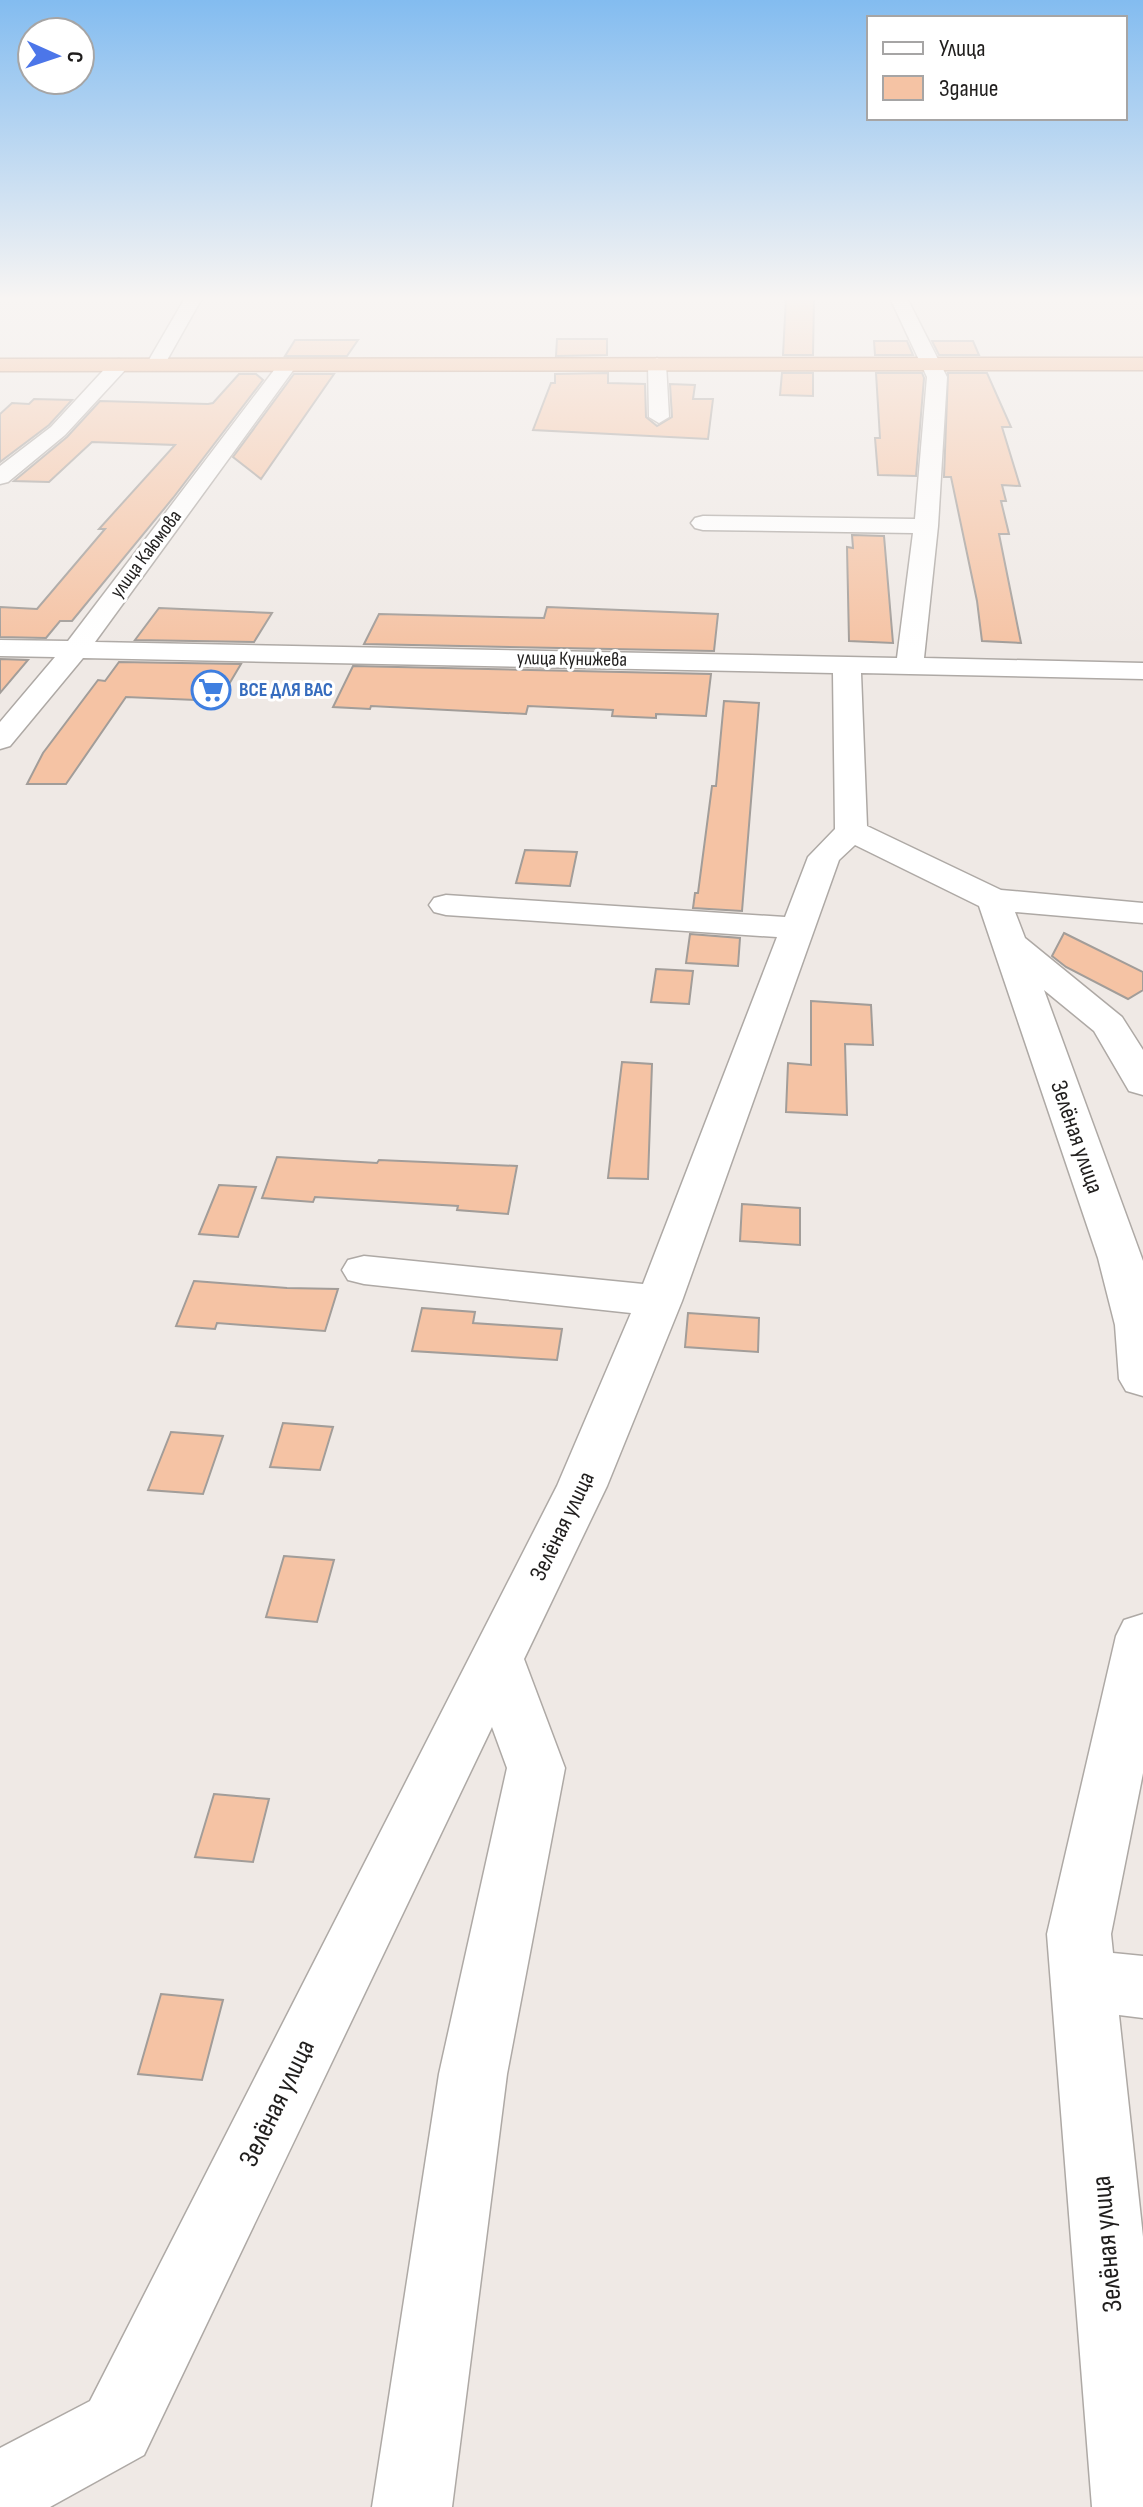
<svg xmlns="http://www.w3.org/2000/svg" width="1143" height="2507" font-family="'Sofia Sans Condensed',sans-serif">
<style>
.building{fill:#f5c3a4;stroke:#a29d99;stroke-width:2}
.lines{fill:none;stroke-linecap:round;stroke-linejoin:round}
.minor-casing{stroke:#aea9a5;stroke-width:3}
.highway-casing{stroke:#aa7f62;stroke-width:3}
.minor{fill:#fff;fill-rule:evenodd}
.highway{fill:#f5b387;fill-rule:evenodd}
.labels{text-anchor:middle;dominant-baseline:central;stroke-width:6;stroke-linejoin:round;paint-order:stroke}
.far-street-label{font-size:20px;fill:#201e1d;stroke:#fff}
.far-shop-label{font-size:20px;font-weight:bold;fill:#366cbe;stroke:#fff;text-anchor:start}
.street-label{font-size:24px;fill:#201e1d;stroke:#fff}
.near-street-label{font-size:28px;fill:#201e1d;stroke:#fff}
</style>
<rect width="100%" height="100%" fill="#efe9e5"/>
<path class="building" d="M786,298H814L813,355H783Z
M557,339H607V355L556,356Z
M295,340H358L347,356H285Z
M874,341H907L913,355H875Z
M932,341H973L979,355H939Z
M608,373V383L645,384L646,417L657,426L672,417L670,384L695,385L693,399H713L708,439L533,430L551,383H555V374Z
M782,373H813V396L780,395Z
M876,373H922L924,378L916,476L878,475L875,438H880Z
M948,373H987L1011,427H1002L1020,486L1002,485L1006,501H1001L1009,534H999L1021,643L982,641L977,601L951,477H944Z
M239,374H256L263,380L173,498L72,621H60L46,638L0,637V607L37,609L105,529H99L175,445L92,442L49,482L14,481L67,437L100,401L208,404L213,403Z
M294,374H334L261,479L233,457Z
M34,399L72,400L49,425L0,462V414L12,403L29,404Z
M852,535L884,536L893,643L849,641L847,547L853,548Z
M547,607L718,614L714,651L364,644L379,614L544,618Z
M159,608L272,613L254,642L135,640Z
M0,659L28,660L0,693Z
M119,662L241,664L219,701L126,697L66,784H27L43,753L98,680L105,681Z
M353,666L711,674L706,716L656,714V718L612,716L613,710L528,706L526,714L371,706L370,709L333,707Z
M724,701L759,703L742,911L693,908L695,893H698L712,786H716Z
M525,850L577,852L570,886L516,883Z
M1064,933L1143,972V990L1128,999L1066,967L1052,956Z
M690,934L740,938L738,966L686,963Z
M656,969L693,971L689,1004L651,1002Z
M811,1001L871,1005L873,1045L845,1044L847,1115L786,1112L788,1063L811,1065Z
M622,1062L652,1064L648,1179L608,1178Z
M277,1157L377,1163L379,1160L517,1166L508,1214L457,1210L458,1206L315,1197L313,1202L262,1198Z
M219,1185L256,1187L238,1237L199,1234Z
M742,1204L800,1208V1245L740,1241Z
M194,1281L287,1288L338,1289L325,1331L217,1323L215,1329L176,1326Z
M422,1308L475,1312L473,1323L562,1329L557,1360L412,1351Z
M688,1313L759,1318L758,1352L685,1347Z
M283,1423L333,1427L320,1470L270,1467Z
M171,1432L223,1436L203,1494L148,1490Z
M284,1556L334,1560L317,1622L266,1617Z
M214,1794L269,1799L253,1862L195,1857Z
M161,1994L223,2000L202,2080L138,2074Z"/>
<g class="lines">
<defs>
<path id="minor" d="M185,298H202L162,369H148L146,365Z
M890,298H907L947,377L938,526L924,658L1143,663V679L861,673L867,826L1001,890L1143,903V923L1015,912L1025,938L1122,1017L1143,1050V1095L1129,1091L1094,1031L1044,990L1143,1261V1396L1126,1391L1119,1379L1115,1325L1098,1258L979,906L855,845L839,860L682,1301L607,1486L524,1659L565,1768L507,2074L452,2507H372L439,2074L507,1768L492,1727L144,2455L50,2507H0V2448L90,2401L557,1486L631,1313L364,1284L348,1280L342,1270L348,1260L364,1256L643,1284L777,937L446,915L434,912L429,905L434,898L446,895L785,917L808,857L835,829L833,673L83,658L10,746L0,749V722L55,657L0,656V640L68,641L281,361L288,359L297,365L95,642L897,658L913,533L703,530L695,528L691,523L695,518L703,516L915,519L927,377Z
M657,358L666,364L669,417L659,423L649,417L648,364Z
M119,359L128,365L126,369L65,435L8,482L0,484V466L51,427L112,361Z
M1143,1614V1773L1111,1934L1113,1953L1143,1956V2018L1119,2015L1143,2237V2507H1092L1047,1934L1116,1636L1124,1620Z"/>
<path id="highway" d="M1143,358V370L0,371V359Z"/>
</defs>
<use href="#minor" class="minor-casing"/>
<use href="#highway" class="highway-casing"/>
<use href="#minor" class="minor"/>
<use href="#highway" class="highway"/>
</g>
<linearGradient id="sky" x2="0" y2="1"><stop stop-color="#83bcf0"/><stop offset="0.46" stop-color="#f8f5f3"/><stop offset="1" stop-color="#f8f5f3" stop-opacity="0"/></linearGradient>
<rect width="1143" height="649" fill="url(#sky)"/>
<defs>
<symbol id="supermarket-ring" viewBox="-11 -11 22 22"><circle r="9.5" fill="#fff" stroke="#3f7fe0" stroke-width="1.5"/><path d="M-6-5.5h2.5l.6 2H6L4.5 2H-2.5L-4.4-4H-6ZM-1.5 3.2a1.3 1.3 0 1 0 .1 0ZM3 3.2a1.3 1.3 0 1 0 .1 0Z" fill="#3f7fe0"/></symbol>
</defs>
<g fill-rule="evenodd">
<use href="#supermarket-ring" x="189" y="668" width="44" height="44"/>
</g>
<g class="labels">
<g class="far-street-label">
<text transform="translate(146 554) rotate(-53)">улица Каюмова</text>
<text transform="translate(572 659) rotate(1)">улица Кунижева</text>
</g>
<g class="far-shop-label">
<text x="239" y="690">ВСЕ ДЛЯ ВАС</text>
</g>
<g class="street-label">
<text transform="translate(1077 1137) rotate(71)">Зелёная улица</text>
<text transform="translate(562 1526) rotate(-64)">Зелёная улица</text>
</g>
<g class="near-street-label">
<text transform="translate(277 2103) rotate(-64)">Зелёная улица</text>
<text transform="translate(1107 2244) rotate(-95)">Зелёная улица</text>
</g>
</g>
<rect x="867" y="16" width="260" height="104" fill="#ffffff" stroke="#a6a5a5" stroke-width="2"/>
<rect x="883" y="42" width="40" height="12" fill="#ffffff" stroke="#a6a5a5" stroke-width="2"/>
<text x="939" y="56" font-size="24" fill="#201e1d">Улица</text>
<rect x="883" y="76" width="40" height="24" fill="#f5c3a4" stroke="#a6a5a5" stroke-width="2"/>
<text x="939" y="96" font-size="24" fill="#201e1d">Здание</text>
<g transform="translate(56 56) rotate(93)"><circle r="38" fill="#ffffff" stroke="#a6a5a5" stroke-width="2"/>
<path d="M0-6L14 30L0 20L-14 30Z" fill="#4c76e9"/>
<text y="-12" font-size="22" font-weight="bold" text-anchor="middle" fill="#201e1d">С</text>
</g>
</svg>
